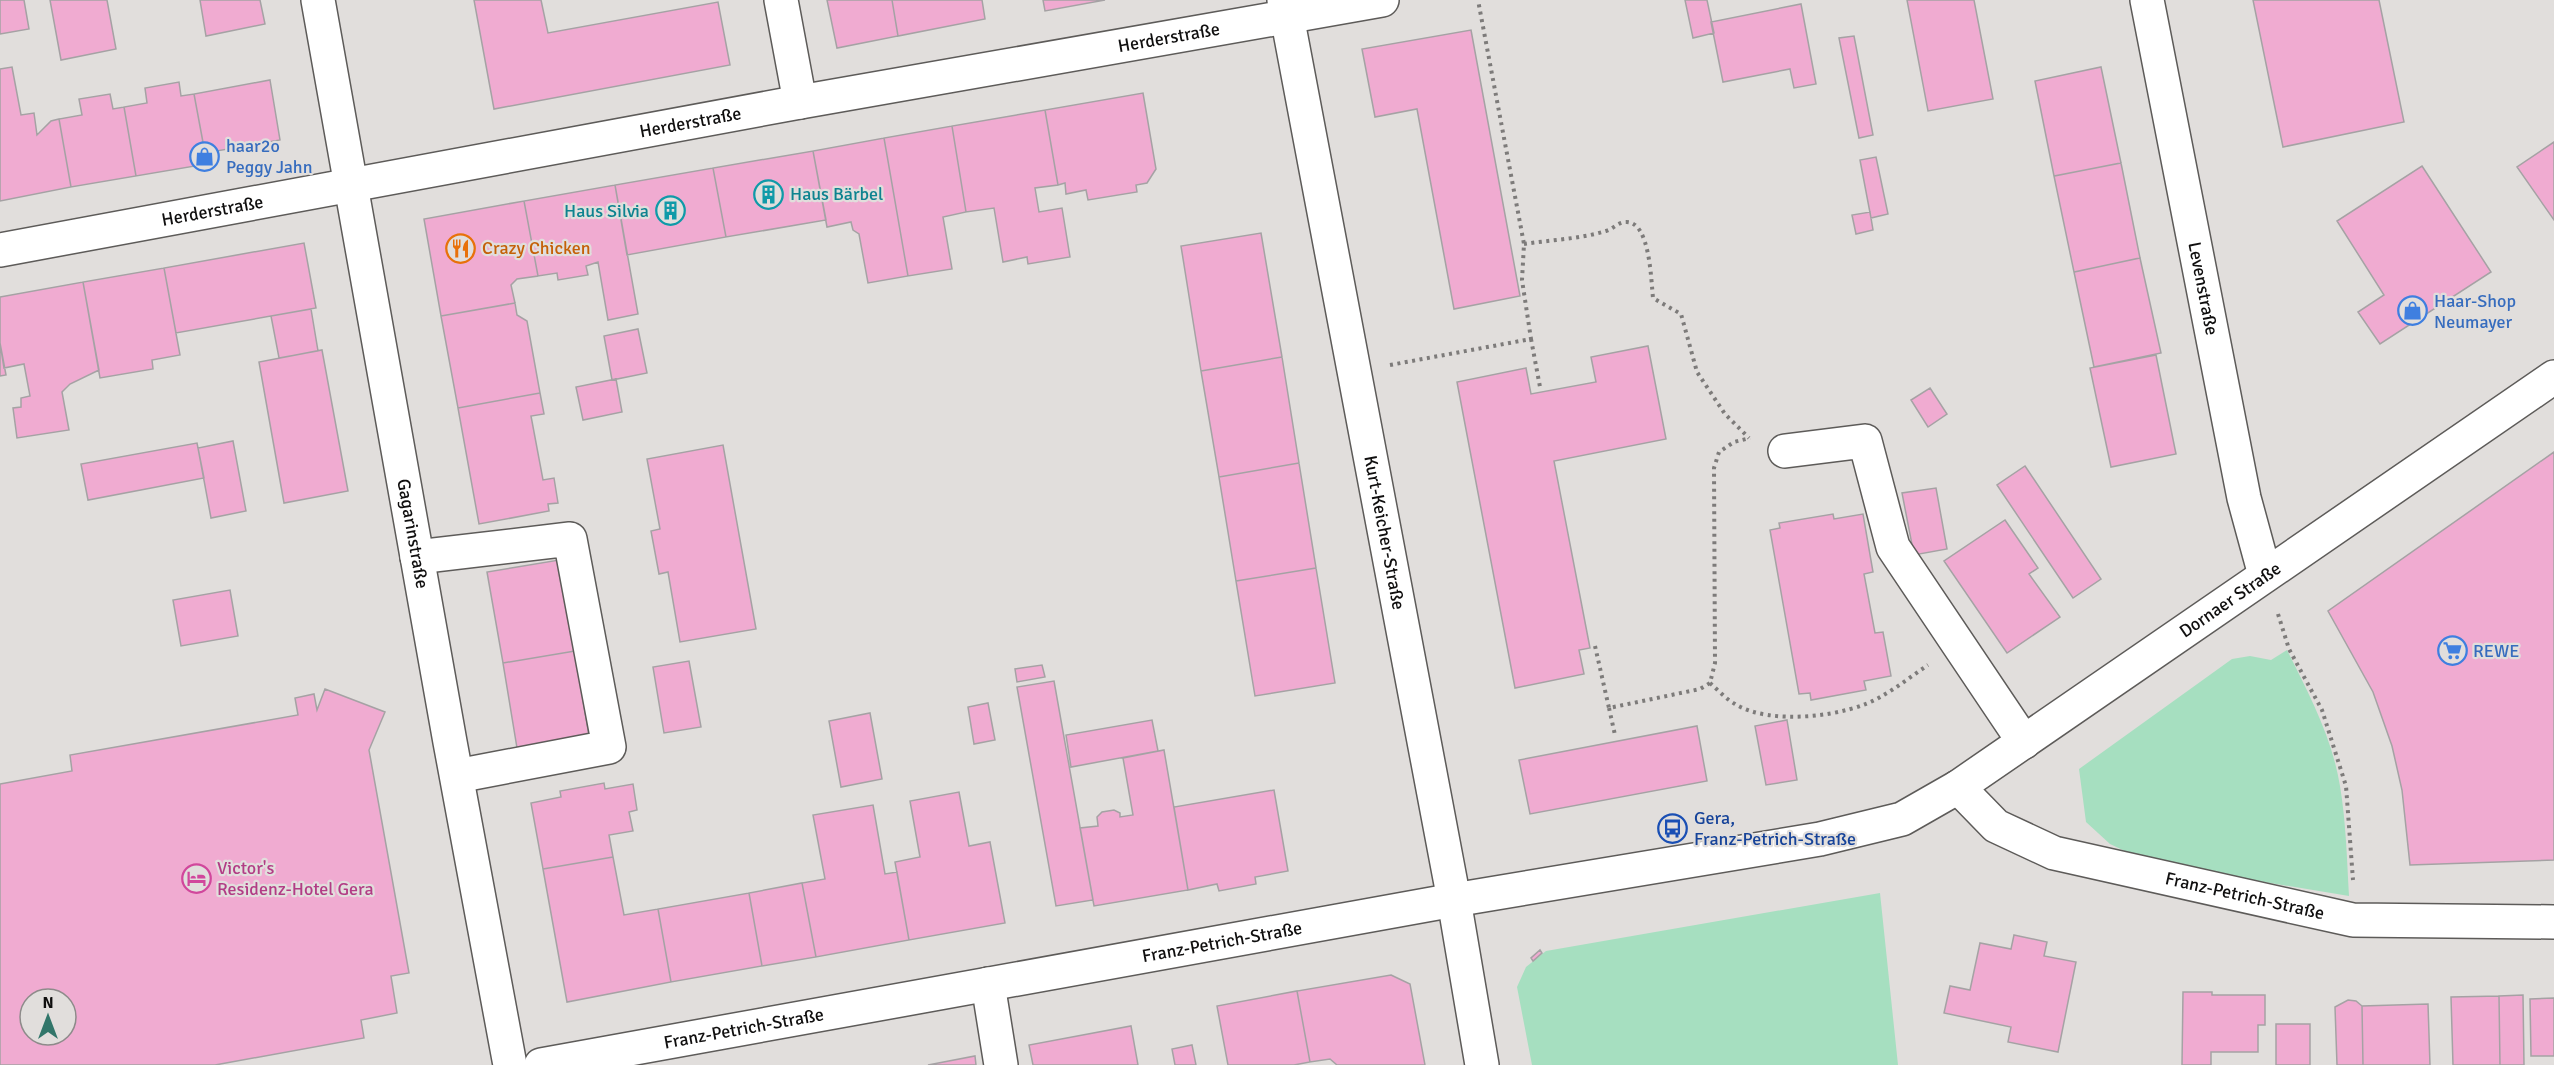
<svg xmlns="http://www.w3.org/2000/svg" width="2554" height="1065" font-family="Signika,sans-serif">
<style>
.green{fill:#a6dfc0}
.building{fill:#f0abd1;stroke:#a5a2a4;stroke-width:1.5;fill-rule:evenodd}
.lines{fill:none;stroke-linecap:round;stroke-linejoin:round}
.minor-casing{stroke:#5d5b59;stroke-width:36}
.path{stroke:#7d7b7a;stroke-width:4;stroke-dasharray:3 4.5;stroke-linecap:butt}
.minor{stroke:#fff;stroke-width:33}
.labels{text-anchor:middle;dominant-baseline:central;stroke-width:4.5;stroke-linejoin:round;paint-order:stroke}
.street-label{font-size:18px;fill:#100f0f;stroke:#e1dedc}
.shop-label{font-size:18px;fill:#366cbe;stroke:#e1dedc;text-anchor:start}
.culture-label{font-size:18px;fill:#0d838f;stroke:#e1dedc;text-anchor:start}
.food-label{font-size:18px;fill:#c56008;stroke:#e1dedc;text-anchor:start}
.transit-label{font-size:18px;fill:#164399;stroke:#e1dedc;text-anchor:start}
.hotel-label{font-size:18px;fill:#b23c85;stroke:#e1dedc;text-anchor:start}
</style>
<rect width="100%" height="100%" fill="#e1dedc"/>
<path class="green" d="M2287,650C2309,694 2332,737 2340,786C2346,822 2347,860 2349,896L2246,879L2129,853L2110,844L2086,822L2079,769L2232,659L2250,656L2271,660Z
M1880,893L1898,1065H1532L1517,987L1526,967L1546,951Z"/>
<path class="building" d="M0,0H24L29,29L0,34Z
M50,0H107L116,49L61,60Z
M200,0H260L265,24L206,36Z
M474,0H541L548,33L718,2L730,65L494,109Z
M827,0H892L898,36L837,48Z
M892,0H982L985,19L898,36Z
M1043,0H1105L1045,11Z
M1685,0H1707L1714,33L1693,38Z
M1907,0H1974L1993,99L1928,111Z
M2253,0H2379L2404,122L2283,147Z
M1801,4L1816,84L1794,88L1790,69L1723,82L1711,22Z
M1471,30L1520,296L1454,309L1417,109L1375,117L1362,49Z
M1854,36L1873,135L1859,138L1839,38Z
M12,67L21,115L34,113L37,135L51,121L59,119L71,187L0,201V69Z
M2101,67L2121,163L2054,176L2035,81Z
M270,80L280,140L205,153L194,94Z
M179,82L181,96L194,94L207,164L136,176L124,107L147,103L145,88Z
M1143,93L1156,169L1147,183L1136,185L1137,192L1088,200L1086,190L1066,194L1065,183L1058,185L1045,110Z
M110,94L113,109L124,107L136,176L71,187L59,119L82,115L79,99Z
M1045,110L1058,185L1035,188L1039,212L1062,208L1070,257L1028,264L1027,257L1003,262L994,208L966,212L952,126Z
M952,126L966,212L943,217L952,269L908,276L884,138Z
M884,138L908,276L868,283L859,234L853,230L851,222L827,227L813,151Z
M2554,142V220L2517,167Z
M813,151L826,220L726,237L713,168Z
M1876,157L1888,214L1871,218L1860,160Z
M2121,163L2140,258L2074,272L2054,176Z
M2422,166L2491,272L2380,344L2358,312L2384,295L2337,221Z
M713,168L726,237L627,255L615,185Z
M615,185L638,314L608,320L598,262L586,266L588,275L558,280L557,273L538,276L524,201Z
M524,201L538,276L517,279L511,285L515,303L441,316L424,219Z
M1870,212L1873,230L1856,234L1852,215Z
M1261,233L1282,357L1201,371L1181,246Z
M304,243L316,308L176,333L164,268Z
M2140,258L2161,353L2094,367L2074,272Z
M164,268L180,355L152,360L153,369L100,378L83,282Z
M83,282L99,370L70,384L62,392L69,430L17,438L13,408L21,407V398L30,396L24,364L4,368L0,343V297Z
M515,303L517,315L527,321L540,393L458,408L441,316Z
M311,309L318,351L279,358L271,316Z
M638,329L647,373L612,380L604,336Z
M0,343L6,375L0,376Z
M1648,346L1666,439L1554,461L1590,648L1579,650L1584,674L1515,688L1457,382L1526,368L1531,394L1596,382L1591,357Z
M322,350L348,491L284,503L259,362Z
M2156,355L2176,454L2111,467L2090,368Z
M1282,357L1299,463L1219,477L1201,371Z
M616,379L622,412L583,420L576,387Z
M1930,388L1947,414L1928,427L1911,400Z
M540,393L544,414L531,416L543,480L554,478L558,503L548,504L549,511L479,524L458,408Z
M233,441L246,511L211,518L198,448Z
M197,443L204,478L88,500L81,464Z
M723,445L756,629L680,642L668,572L659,574L651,531L660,529L647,459Z
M2554,452V860L2410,865L2402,790L2392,746L2373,692L2328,611Z
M1299,463L1316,568L1236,581L1219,477Z
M2025,466L2101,579L2073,598L1997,485Z
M1936,488L1947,549L1914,555L1902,493Z
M1833,514L1834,519L1863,514L1873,572L1864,574L1875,633L1883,632L1891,676L1864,681L1866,690L1811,700L1810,693L1799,694L1770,530L1780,528L1779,523Z
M2005,520L2038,568L2029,574L2060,617L2007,653L1944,561Z
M559,560L575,651L503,663L487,572Z
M1316,568L1335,683L1255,696L1236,581Z
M230,590L238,636L181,646L173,600Z
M575,651L590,742L518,754L503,663Z
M689,661L701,727L664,733L653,667Z
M1042,665L1045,677L1017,682L1015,669Z
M1054,681L1093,900L1056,906L1017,687Z
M325,689L385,712L369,750L409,973L391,976L397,1013L361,1020L364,1038L215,1065H0V784L72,771L70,755L298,715L295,698L314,694L317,710ZM30,999H66V1035H30Z
M988,703L995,740L974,744L968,707Z
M870,713L882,779L841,787L829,721Z
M1152,720L1158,751L1071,767L1066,735Z
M1787,720L1797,780L1766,785L1755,726Z
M1697,726L1707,781L1530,814L1519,760Z
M1164,750L1188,890L1094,906L1080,828L1098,826L1097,817L1102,812L1114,810L1120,813V817L1133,815L1123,758Z
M604,783L605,789L633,784L637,810L629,812L633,831L609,835L613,857L543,869L531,803L561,797L560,791Z
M1274,790L1288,871L1255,877L1256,884L1219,891L1217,884L1188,890L1174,807Z
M959,792L969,846L990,842L1005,923L909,940L895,862L920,857L910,801Z
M873,805L885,874L897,872L909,940L816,957L802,883L825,879L813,815Z
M613,857L624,915L658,909L671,982L567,1002L543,869Z
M802,883L816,957L762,966L749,893Z
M749,893L762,966L671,982L658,909Z
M2014,935L2047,942L2044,956L2076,962L2058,1052L2008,1042L2011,1027L1944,1013L1950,986L1970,990L1980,943L2011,949Z
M1540,950L1542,953L1533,961L1531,958Z
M1391,975L1410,984L1425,1065H1337L1330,1059L1310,1062L1297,991Z
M1297,991L1310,1062L1294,1065H1228L1217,1006Z
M2183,992H2212V995H2265V1025H2258V1052H2211V1065H2182Z
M2523,995L2524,1065H2500L2499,996Z
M2499,996L2500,1065H2453L2451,997Z
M2554,998V1056H2531L2530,999Z
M2348,1000L2356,1001L2362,1006L2363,1065H2337L2335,1007Z
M2428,1004L2430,1065H2363L2362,1006Z
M2276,1024H2310V1065H2276Z
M1131,1026L1138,1065H1033L1029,1045Z
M1192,1045L1196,1065H1175L1172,1049Z
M975,1056L976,1065H928Z"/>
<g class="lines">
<defs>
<g id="minor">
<path id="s1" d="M318,0L450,742L510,1065"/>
<path d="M781,0L800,102"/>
<path id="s2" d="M1284,0L1454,900L1482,1065"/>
<path id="s3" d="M2147,0L2244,498L2265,575"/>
<path id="s4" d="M0,250L800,102L1382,0"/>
<path d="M1785,451L1865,441L1893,547L2024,742"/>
<path d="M417,557L570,539L609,747L457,776"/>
<path id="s5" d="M1958,787L1996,826L2054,853L2353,920L2554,922"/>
<path d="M988,984L1001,1065"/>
<path id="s6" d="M541,1065L1454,900L1820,839L1902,819L1958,787L2554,377"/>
</g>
</defs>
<use href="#minor" class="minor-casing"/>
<path class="path" d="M1524,244C1550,240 1580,239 1606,231C1613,229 1618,222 1626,222C1650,221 1651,280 1653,298L1681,314L1697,372L1725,414L1749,438
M1531,339L1540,387
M1390,365L1531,339L1522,280L1524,244L1478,0
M2278,614L2289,649L2322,710L2346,786L2353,880
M1595,646L1609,708L1700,689L1710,683L1715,663L1714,468L1719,452L1734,442L1750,438
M1710,683C1718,690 1726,699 1735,704C1770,726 1848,717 1882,696C1898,687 1913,675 1928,665
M1609,708L1615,735"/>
<use href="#minor" class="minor"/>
</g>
<defs>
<symbol id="shop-ring" viewBox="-11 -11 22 22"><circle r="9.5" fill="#e1dedc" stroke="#3f7fe0" stroke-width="1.5"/><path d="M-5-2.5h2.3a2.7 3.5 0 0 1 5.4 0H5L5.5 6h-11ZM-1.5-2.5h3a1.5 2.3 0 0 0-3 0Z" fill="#3f7fe0"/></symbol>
<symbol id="building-ring" viewBox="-11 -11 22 22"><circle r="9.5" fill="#e1dedc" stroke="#0f9aa8" stroke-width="1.5"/><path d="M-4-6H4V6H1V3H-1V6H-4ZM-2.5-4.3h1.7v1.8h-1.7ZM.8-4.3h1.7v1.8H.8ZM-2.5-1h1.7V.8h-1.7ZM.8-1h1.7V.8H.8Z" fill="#0f9aa8"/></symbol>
<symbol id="restaurant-ring" viewBox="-11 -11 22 22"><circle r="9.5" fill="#e1dedc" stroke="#e8710a" stroke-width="1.5"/><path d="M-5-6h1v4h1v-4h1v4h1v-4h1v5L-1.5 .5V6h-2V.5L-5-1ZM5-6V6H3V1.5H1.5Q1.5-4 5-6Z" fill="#e8710a"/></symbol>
<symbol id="supermarket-ring" viewBox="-11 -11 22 22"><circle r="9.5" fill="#e1dedc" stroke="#3f7fe0" stroke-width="1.5"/><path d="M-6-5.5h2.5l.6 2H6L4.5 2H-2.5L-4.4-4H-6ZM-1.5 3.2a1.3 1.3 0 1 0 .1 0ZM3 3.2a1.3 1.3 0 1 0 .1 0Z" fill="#3f7fe0"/></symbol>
<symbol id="bus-ring" viewBox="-11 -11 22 22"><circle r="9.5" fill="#e1dedc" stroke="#1a4fb4" stroke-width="1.5"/><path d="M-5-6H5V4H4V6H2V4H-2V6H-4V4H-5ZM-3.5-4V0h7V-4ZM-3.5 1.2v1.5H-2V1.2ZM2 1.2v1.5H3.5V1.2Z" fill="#1a4fb4"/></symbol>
<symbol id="hotel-ring" viewBox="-11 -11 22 22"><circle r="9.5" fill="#e1dedc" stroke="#d1479c" stroke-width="1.5"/><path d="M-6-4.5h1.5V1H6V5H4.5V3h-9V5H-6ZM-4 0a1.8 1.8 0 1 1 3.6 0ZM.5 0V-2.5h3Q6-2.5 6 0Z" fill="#d1479c"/></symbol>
</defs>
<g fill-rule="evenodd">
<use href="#shop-ring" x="188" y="140" width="33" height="33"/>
<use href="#building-ring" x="752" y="178" width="33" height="33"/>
<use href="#building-ring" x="654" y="194" width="33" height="33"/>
<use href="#restaurant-ring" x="444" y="232" width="33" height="33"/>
<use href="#shop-ring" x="2396" y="294" width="33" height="33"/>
<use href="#supermarket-ring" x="2436" y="634" width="33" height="33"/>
<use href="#bus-ring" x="1656" y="812" width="33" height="33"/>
<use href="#hotel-ring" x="180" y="862" width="33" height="33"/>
</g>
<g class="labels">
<g class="street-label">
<text stroke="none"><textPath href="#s4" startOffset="1188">Herderstraße</textPath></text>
<text stroke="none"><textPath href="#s4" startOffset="702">Herderstraße</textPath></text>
<text stroke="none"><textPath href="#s4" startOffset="216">Herderstraße</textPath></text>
<text stroke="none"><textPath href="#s3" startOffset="294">Levenstraße</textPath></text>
<text stroke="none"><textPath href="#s2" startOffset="542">Kurt-Keicher-Straße</textPath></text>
<text stroke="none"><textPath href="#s1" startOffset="542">Gagarinstraße</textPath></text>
<text stroke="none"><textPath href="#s6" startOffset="1778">Dornaer Straße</textPath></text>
<text stroke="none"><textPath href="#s5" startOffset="314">Franz-Petrich-Straße</textPath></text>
<text stroke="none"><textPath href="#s6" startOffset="692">Franz-Petrich-Straße</textPath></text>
<text stroke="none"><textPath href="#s6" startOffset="206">Franz-Petrich-Straße</textPath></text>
</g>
<g class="shop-label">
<text x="226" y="146">haar2o<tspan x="226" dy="21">Peggy Jahn</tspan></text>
<text x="2434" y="301">Haar-Shop<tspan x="2434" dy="21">Neumayer</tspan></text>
<text x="2473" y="651">REWE</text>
</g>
<g class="culture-label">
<text x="790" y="194">Haus Bärbel</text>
<text x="649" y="211" text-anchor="end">Haus Silvia</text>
</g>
<g class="food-label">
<text x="482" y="248">Crazy Chicken</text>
</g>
<g class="transit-label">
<text x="1694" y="818">Gera,<tspan x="1694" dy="21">Franz-Petrich-Straße</tspan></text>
</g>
<g class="hotel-label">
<text x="217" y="868">Victor's<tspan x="217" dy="21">Residenz-Hotel Gera</tspan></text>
</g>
</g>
<g transform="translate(48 1017)"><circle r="28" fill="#e1dedc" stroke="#8d8b8a" stroke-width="1.5"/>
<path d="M0-4.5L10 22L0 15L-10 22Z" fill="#32766a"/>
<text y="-9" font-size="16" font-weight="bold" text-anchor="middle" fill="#100f0f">N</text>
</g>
</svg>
